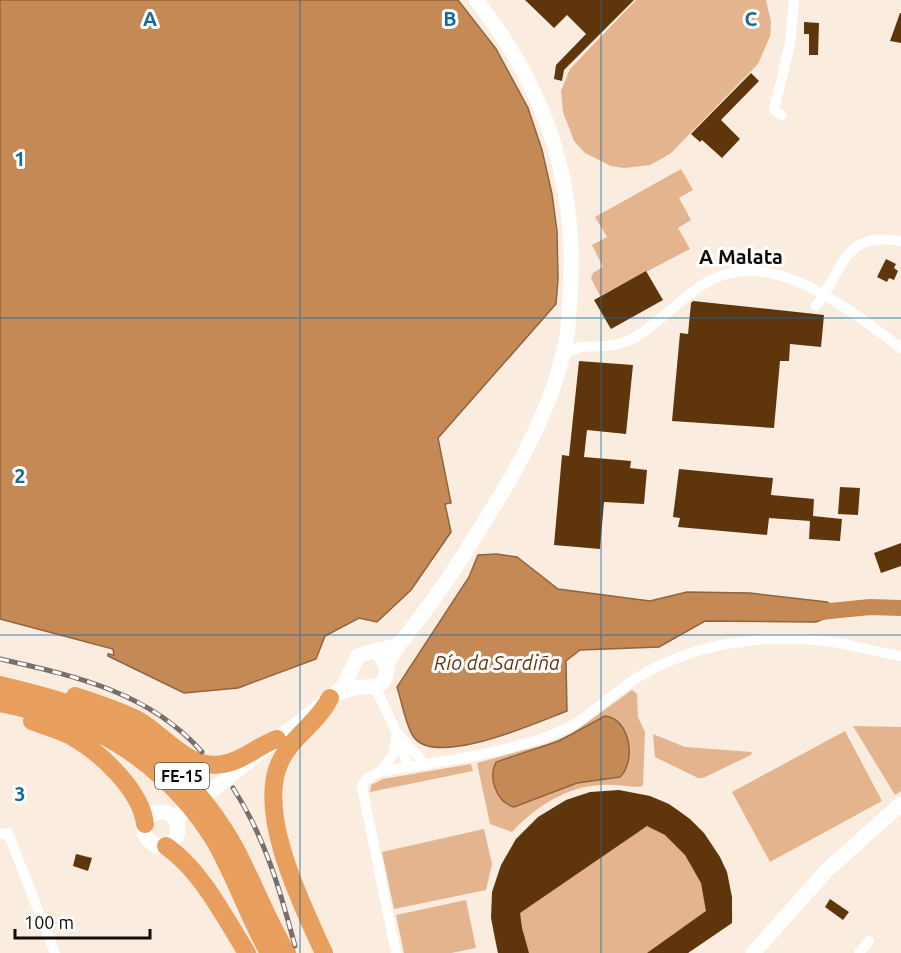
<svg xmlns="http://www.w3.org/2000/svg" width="901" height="953" font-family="Ubuntu,sans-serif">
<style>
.green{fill:#e3b48d;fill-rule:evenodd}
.water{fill:#c58955;stroke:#8f643e;stroke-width:1.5}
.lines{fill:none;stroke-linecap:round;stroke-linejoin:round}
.river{stroke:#c58955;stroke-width:16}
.building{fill:#5f360b}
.street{stroke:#fff;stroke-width:10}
.secondary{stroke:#fff;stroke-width:15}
.highway{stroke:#e89e5c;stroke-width:18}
.rail-casing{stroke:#796f68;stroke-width:5}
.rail{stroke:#fff;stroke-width:3;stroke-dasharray:9;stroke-linecap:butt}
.grid{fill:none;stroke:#166a9b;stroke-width:1.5;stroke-opacity:0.55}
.labels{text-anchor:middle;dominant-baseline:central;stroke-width:6;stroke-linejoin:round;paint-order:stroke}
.shield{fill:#fff;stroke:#585552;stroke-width:1.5}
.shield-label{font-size:16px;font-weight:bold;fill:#110c08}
.neighbourhood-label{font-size:20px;font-weight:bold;fill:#110c08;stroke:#fff}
.water-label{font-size:20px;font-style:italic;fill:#613810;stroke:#fff}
.grid-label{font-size:20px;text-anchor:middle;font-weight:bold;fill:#166a9b;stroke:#fff;stroke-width:6;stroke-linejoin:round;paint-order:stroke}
</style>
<rect width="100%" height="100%" fill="#fbece0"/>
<path class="green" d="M636,0H766L771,22L770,36L758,64L670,154L650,165L624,168L611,166L585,153L574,141L563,112L561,91L570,69Z
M681,169L693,190L679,198L691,220L678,228L690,249L600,296L591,278L593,273L603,267L592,245L607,237L595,217Z
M632,690L637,694L638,717L645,732L643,785L640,787C628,787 615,784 602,785C567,786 535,807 512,832L490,824L477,763L547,744L571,734ZM611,717C632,730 634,761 618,778L577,783L516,806L512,807C496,798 487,776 499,761L551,745Z
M853,726L901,727V791L895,795Z
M845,731L882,801L770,862L732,792Z
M653,734L685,747L752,752L751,755L703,778H698L655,757Z
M471,764L473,771L370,792L371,785L383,779Z
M645,795C701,811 736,865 732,923L688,953H498L493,931L492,901Z
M484,829L492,864L486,890L394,909L382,852Z
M466,900L476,948L451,953H404L396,915Z"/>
<path class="water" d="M0,0H458L496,49L528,108L542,150L552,194L557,231L558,279L556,304L438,438L451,503L445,504L451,532L411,590L377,622L359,618L325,636L316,659L238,688L184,693L108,656V654L114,655L113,649L0,619Z
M497,554L517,557L558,589L650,601L687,592L750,593L827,602L841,612L816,622L705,621L659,647L580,650L566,661L567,711C538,722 434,769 413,736C406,726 401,699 397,687L469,577L478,555Z
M605,716C631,719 636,762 620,777L577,783L514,807C496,802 488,777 496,762L559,741Z"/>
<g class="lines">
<path class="river" d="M820,612L870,607L901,608"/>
</g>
<path class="building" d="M525,0H634L564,70L562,81L554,79L556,65L586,34L567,15L554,28Z
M900,13H901V43L890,41Z
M804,22L819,23L818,55H809V34H804Z
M751,73L759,81L721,120L740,139L722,158L702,140L700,142L691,134Z
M886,259L896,264L894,268L898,271L894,280L889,278L887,282L877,277Z
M646,271L663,300L611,329L594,300Z
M693,301L824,315L821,347L790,344L789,361H780L774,428L672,421L680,333L688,334L691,303Z
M579,361L633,365L626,434L587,430L584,457L631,461L630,468L647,470L644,504L604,502L600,549L554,545L562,455L569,456Z
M679,469L773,478L771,495L814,499L813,516L842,519L840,541L809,539L810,521L769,518L767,535L678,527L680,518L673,517Z
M840,487L860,488L858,515L838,514Z
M901,543V566L881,573L874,553Z
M619,790L650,796L669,804L690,819L704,833L720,857L727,872L732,897V923L688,953H647L706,911L701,883L685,855L665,835L647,826L520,913L522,928L529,953H498L491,918L492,892L501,865L516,839L538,817L566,800L590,792Z
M76,854L92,858L88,871L73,866Z
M830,899L849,912L843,920L825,907Z"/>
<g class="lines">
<path class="street" d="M782,115L774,110L790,44L794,0
M816,306C844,270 843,230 901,241
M562,357C578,343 585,348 604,346C615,346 630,341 639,335C662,320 681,298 704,284C769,242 851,311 901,348
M375,687L397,733L408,767
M380,772L393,755L397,733L426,765
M0,834L8,833L55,953
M396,953L362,787C364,778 372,776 379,772C441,761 503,755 561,731C591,718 612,692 640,676C694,644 763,633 825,641C851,644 875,652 901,656
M859,953L869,941"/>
<path class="secondary" d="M387,665C394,649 405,638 415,624C440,592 463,557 484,522C519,467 553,406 566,341C569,326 569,310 570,296C578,184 546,88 476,0
M335,694C341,692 347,690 354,688C370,685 385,692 387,669L381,657
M144 829a17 17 0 1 1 34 0a17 17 0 1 1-34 0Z
M175,819L335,694L344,685L358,656C369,650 386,650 399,644
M753,953L827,870L901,804"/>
<path class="highway" d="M0,685C25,691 51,697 75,706C144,734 201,785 236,850C254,884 267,920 287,953
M75,696C96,703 116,709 136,719C164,734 188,771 223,764C243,761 259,745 277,739
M0,703C32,710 67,717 96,732C143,755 185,793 213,838C235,875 248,916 269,953
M32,721C45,726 59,730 71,736C100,752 141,790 145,824
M166,846C202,871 224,917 247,953
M324,953C302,905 256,813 280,762C292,736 318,723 330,698"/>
<defs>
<path id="rail" d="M0,659C75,676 149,692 202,752
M233,788C265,837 280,890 295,946"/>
</defs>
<use href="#rail" class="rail-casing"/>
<use href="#rail" class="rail"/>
</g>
<path class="grid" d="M300,0V953M601,0V953M0,318H901M0,635H901"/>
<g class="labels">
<rect class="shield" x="155" y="763" width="54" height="26" rx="4.5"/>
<g class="shield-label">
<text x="182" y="776">FE-15</text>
</g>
<g class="neighbourhood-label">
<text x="741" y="256">A Malata</text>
</g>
<g class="water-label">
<text x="497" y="662">Río da Sardiña</text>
</g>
</g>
<g class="grid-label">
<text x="150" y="26">A</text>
<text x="450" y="26">B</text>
<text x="751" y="26">C</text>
<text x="20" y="166">1</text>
<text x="20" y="483">2</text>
<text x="20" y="801">3</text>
</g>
<path d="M15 929v9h135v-9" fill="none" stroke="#110c08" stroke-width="3"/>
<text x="24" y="929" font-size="18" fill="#110c08" stroke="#ffffff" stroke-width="4.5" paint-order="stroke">100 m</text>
</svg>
